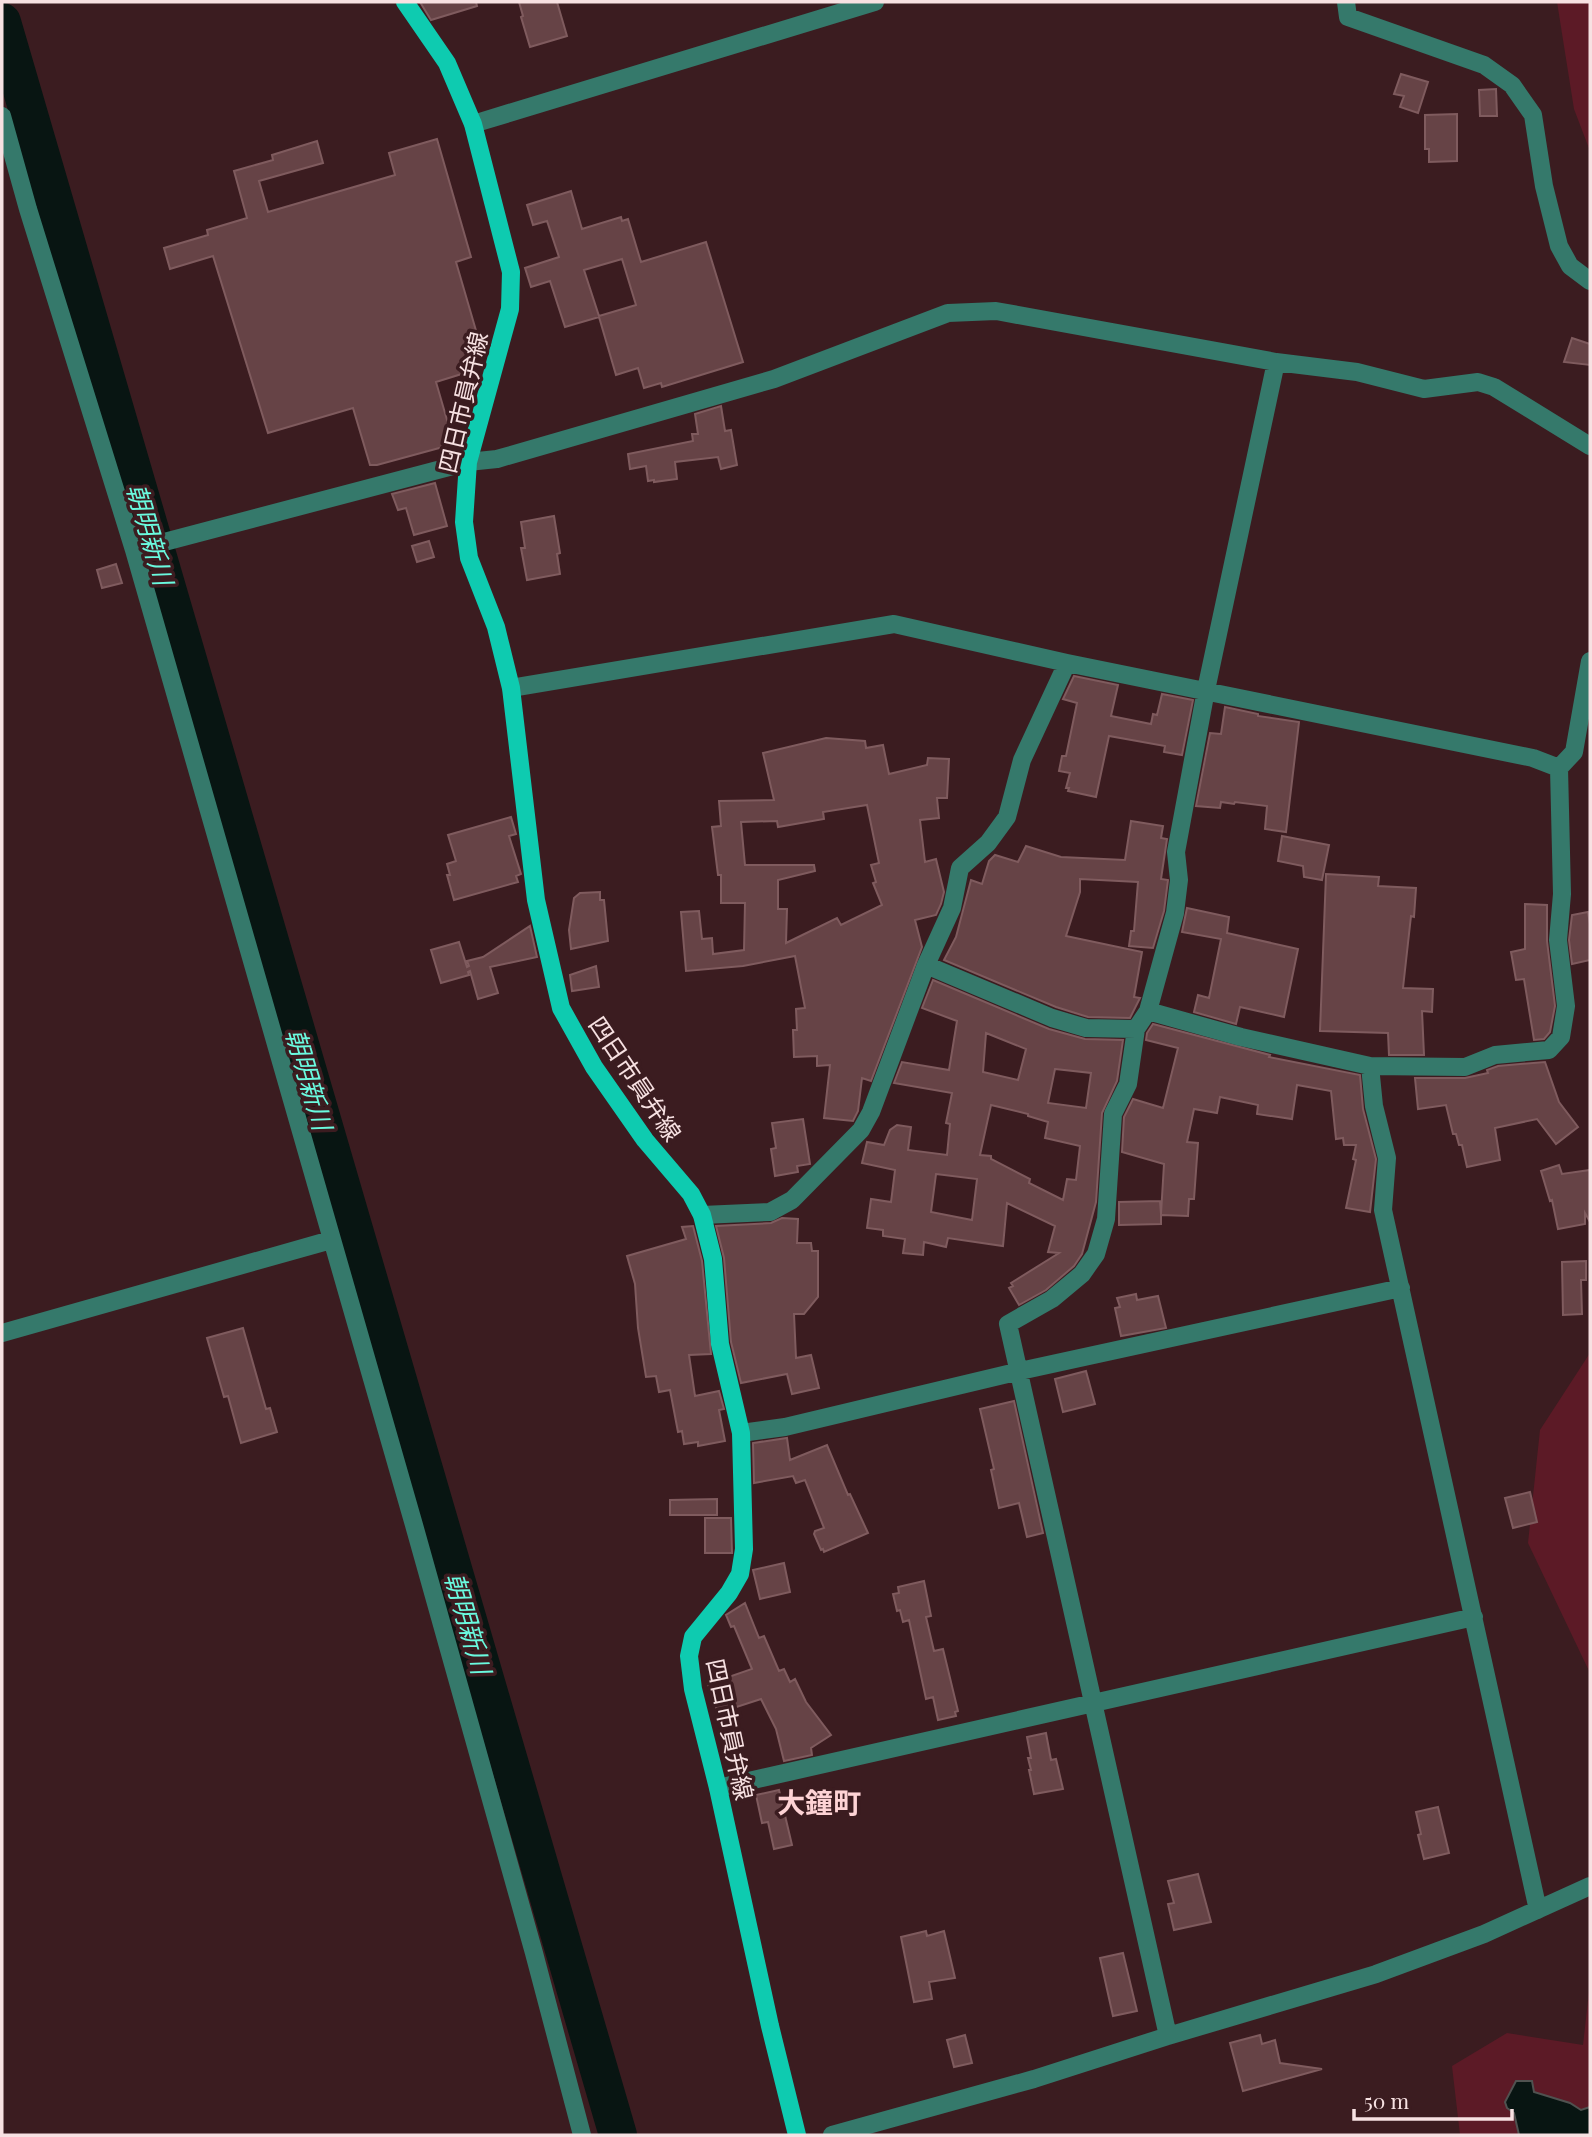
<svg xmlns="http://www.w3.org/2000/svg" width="1592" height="2137" font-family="'Playfair Display','Noto Sans JP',serif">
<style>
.green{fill:#5c1a26}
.water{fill:#081512;stroke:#505250;stroke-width:2}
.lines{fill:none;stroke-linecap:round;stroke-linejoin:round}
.river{stroke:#081512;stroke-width:38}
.building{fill:#664346;stroke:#7f5b5e;stroke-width:2;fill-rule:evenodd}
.minor{stroke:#35796b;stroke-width:18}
.major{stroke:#0ecbb0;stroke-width:18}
.labels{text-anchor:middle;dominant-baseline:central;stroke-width:7;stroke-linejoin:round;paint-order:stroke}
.street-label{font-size:24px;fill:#f7e1e2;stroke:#3b1c20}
.water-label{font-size:26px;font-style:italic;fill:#6afadf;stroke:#3b1c20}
.quarter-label{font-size:28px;font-weight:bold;fill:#fed3d5;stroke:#3b1c20}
</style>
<rect width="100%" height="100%" fill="#3b1c20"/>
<path class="green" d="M1557,2H1590V151L1574,109Z
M1590,1353V1673L1528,1543L1540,1430Z
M1590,1983V2135H1460L1452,2066L1507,2033L1583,2045Z"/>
<path class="water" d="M1516,2081H1532L1534,2092L1570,2103L1581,2110L1590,2107V2135H1519L1514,2113L1507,2108L1505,2102Z"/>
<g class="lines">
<path class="river" d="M2,22L618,2135"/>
</g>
<path class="building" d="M420,2H476L477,6L431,20Z
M519,2H557L567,36L530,47L521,17L523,16Z
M1401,74L1428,82L1418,113L1400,107L1404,96L1394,94Z
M1496,89L1497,116H1480L1479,90Z
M1457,114V161L1429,162V149H1425V115Z
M437,139L471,257L456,262L477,334L467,336L473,355L464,357L468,372L436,382L454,444L377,465H370L353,408L268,433L213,256L170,269L164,248L208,235L207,230L247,218L234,171L273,160L272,155L317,141L323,163L259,181L268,212L395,175L389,153Z
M571,191L582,229L621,217L622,221L628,219L641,262L706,242L743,362L662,387L661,383L644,388L638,368L616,375L599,317L565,327L550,281L531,287L525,268L559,257L547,221L533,225L527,205ZM622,259L636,305L599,316L584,270Z
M1572,338L1590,344V365L1564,362Z
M721,406L725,431L731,430L737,465L721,469L718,457L675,462L677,479L654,482V480L648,481L646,466L630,469L628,454L693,441L692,434H698L695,414Z
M435,483L447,526L414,535L406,508L398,510L392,494Z
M554,516L560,553L557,554L560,574L527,580L521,548H525L521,522Z
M429,541L434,557L417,562L412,546Z
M116,564L122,583L102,588L97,570Z
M1074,676L1118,685L1111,716L1151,724L1153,714L1157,715L1162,694L1193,700L1182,755L1164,752L1165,746L1109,736L1096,797L1068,791L1069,788H1066L1070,773L1059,771L1062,756H1066L1077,703L1063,699Z
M1225,707L1258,714V716L1299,722L1286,832L1265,829L1267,806L1235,802L1234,804L1221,802L1220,808L1196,806L1210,733L1221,734Z
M826,738L865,741L866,748L883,745L889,774L927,765L928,758L949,759L947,798H937L939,818L920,820L925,862L936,859L944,892L941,904L936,915L915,920L922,947L871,1081L862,1078L858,1111L853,1121L824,1118L830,1065L817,1066V1056L794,1057L793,1030H797L796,1009L805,1008L795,956L743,966L686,971L681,912L699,911L702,939L712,938L713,954L744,950L745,903H721V875H718L712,827L721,826L719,801L774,800L763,753ZM867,805L879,863L871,865L876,882L873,883L882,905L841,925L837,918L786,943L787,909H778V880L815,871L814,865H745L741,822L777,821L778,827L824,819L823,812Z
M511,817L516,834L509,836L521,874L516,876L518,882L454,900L447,875H450L447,864L456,861L448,835Z
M1131,821L1163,826L1161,838L1167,839L1161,879L1168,880L1164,911L1153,948L1129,946L1131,931H1134L1138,882L1080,879V892L1066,936L1142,952L1134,997L1140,998L1130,1018L1088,1017L1056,1007L944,960L956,937L971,880L982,884L989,861L995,855L1018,862L1026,846L1061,857L1125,860Z
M1282,836L1329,845L1322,880L1304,877L1303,866L1278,861Z
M1326,874L1379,877L1378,886L1416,888L1414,917L1411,916L1403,988L1433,989L1432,1012L1422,1011L1424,1055H1389L1388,1033L1320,1031Z
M600,892V900H604L608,941L571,949L569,930L574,898L580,893Z
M1525,904L1547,905V941L1555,1006L1550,1032L1544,1039L1534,1040L1524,979L1516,980L1511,952L1525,949Z
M1187,908L1229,917L1227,933L1298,949L1284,1017L1240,1007L1236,1024L1194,1012L1198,995L1209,998L1221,939L1182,932Z
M1588,912L1590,924V960L1572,964L1569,940L1572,915Z
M530,926L537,957L490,967L498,993L478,999L470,971L468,972L469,975L441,983L431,950L459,942L467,967L469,966L467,961L483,957Z
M596,966L599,987L572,991L570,975Z
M933,980L1049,1029L1085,1039L1123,1040L1117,1081L1102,1113L1096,1202L1082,1254L1074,1266L1046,1290L1019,1305L1009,1288L1013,1286L1011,1283L1059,1253L1048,1252L1055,1226L1007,1203L1003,1246L948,1238L946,1247L924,1242L923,1255L903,1253L905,1239L883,1236V1230L867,1228L871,1199L891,1202L895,1170L862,1163L867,1142L884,1145L890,1130L897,1125L911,1127L908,1150L947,1155L950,1124L946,1123L952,1093L894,1083L902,1062L949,1070L957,1021L922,1008ZM986,1033L1026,1049L1018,1080L983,1072ZM1055,1069L1091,1073L1086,1108L1048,1103ZM991,1105L1028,1114V1116L1048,1122L1045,1138L1080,1146L1076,1180L1067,1179L1063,1200L1029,1183L1030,1179L991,1159V1156L980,1155ZM936,1174L977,1179L972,1220L931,1212Z
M1153,1024L1270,1055L1269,1057L1360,1075L1363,1109L1376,1159L1370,1212L1346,1208L1356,1160L1353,1159L1356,1145H1344L1343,1138L1336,1139L1331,1091L1297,1085L1292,1119L1257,1114L1258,1105L1220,1097L1217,1113L1194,1109L1187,1142L1198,1143L1194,1199H1189L1188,1216L1161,1215V1224L1119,1225V1202L1160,1201L1161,1214L1164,1164L1122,1152L1124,1117L1133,1099L1163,1108L1178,1048L1146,1040L1147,1033Z
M1545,1062L1559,1102L1578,1127L1556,1144L1537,1119L1495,1128L1500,1160L1467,1167L1462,1145H1459L1456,1134H1453L1446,1105L1418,1109L1415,1078H1465L1488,1073L1487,1070L1498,1066Z
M803,1119L810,1164L797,1166L798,1172L775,1176L771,1149L776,1148L772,1123Z
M1559,1165L1562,1174L1590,1170V1222L1585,1213V1224L1558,1229L1552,1200L1550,1201L1541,1171Z
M782,1218L798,1219L797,1243H811L812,1251H818V1297L804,1314H794L796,1358L811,1355L819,1388L792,1394L787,1374L741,1383L731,1342L724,1258L716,1226L771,1223Z
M693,1226L702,1261L711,1354L689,1355L695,1396L719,1391L724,1409L719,1410L725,1441L698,1446V1442L684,1444L682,1431L678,1432L670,1390L659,1392L656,1376L646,1377L638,1328L635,1284L627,1256L686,1239L682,1227Z
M1586,1261V1280H1581L1582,1314L1563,1315L1562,1262Z
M1136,1294L1137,1300L1158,1296L1166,1328L1121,1336L1115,1308L1120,1307L1117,1298Z
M243,1328L266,1409L270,1408L277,1432L241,1443L228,1396L224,1397L207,1338Z
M1086,1371L1095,1404L1063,1412L1055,1379Z
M1014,1401L1043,1533L1027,1537L1019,1503L999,1508L991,1470L994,1469L980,1409Z
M787,1438L790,1460L827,1445L848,1495L850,1494L868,1533L824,1552L823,1549L821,1550L814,1534L815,1531L824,1528L805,1480L796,1483L793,1476L754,1483L753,1443Z
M1530,1492L1537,1522L1513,1528L1505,1498Z
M717,1499V1515H670V1500Z
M705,1518H731L732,1553H705Z
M784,1563L790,1592L760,1599L753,1570Z
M924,1581L931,1616L926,1617L934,1651L943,1649L958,1711L955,1712L956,1716L938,1720L933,1697L926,1699L909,1620L903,1622L900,1610L897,1611L893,1594L899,1593L898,1587Z
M745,1603L759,1638L764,1636L779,1671L784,1669L790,1682L795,1679L806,1702L831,1735L811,1748L812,1755L784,1761L776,1729L761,1699L718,1713L708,1684L752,1669L734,1626L731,1627L726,1615Z
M1046,1733L1051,1760L1056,1759L1063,1789L1034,1794L1029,1770H1031L1028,1758H1031L1027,1737Z
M779,1790L792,1845L774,1849L768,1822L762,1823L756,1795Z
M1438,1807L1449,1853L1424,1859L1418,1835L1421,1834L1416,1812Z
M1198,1874L1211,1922L1174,1930L1168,1904L1174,1903L1168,1881Z
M926,1931L927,1936L944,1931L955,1978L929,1982L932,1999L914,2002L901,1937Z
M1123,1953L1137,2011L1113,2016L1100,1958Z
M965,2035L972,2063L954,2067L947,2040Z
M1260,2035L1262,2044L1275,2040L1280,2063L1322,2069L1243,2091L1230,2043Z"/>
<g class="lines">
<path class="minor" d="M1346,2L1348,17L1484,65L1512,85L1533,115L1544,186L1559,246L1570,266L1590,281
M2,116L28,209L134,550L414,1525L534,1953L582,2135
M473,124L875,2
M134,550L468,462L497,459L774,379L948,313L996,311L1276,362L1357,372L1424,389L1478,382L1494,387L1590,446
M511,688L894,624L1067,663L1533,758L1559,768
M926,965L1052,1018L1086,1028L1136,1029
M1148,1011L1241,1037L1370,1066L1465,1067L1495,1055L1549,1050L1561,1037L1566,1006L1558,940L1562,894L1559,768L1574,752L1590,661
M1370,1066L1374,1106L1387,1158L1383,1210L1538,1910
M702,1215L770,1212L792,1200L861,1130L871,1112L926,965L952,908L960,868L988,843L1007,817L1022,760L1067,663
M2,1333L331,1240
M741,1433L785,1427L1020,1371L1401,1288
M718,1788L1474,1617
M1168,2036L1008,1324L1052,1299L1082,1274L1096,1254L1106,1219L1113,1114L1128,1084L1136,1029L1148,1011L1175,913L1179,880L1176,852L1206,690L1276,362
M832,2135L1034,2079L1168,2036L1376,1974L1484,1934L1590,1886"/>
<path class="major" d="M405,2L447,63L473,124L511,272L510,309L468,462L464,522L469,558L496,627L511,688L536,900L561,1008L594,1067L645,1140L691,1194L702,1215L713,1259L720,1344L741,1433L744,1549L740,1574L729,1593L693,1637L689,1656L693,1689L718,1788L770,2026L797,2135"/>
</g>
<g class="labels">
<g class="street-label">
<text transform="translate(462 402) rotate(-77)">四日市員弁線</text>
<text transform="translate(636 1078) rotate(56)">四日市員弁線</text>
<text transform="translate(731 1729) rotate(78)">四日市員弁線</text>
</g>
<g class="water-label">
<text transform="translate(151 534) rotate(74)">朝明新川</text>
<text transform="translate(310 1079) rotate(74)">朝明新川</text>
<text transform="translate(469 1623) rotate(74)">朝明新川</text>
</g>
<g class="quarter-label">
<text x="819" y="1801">大鐘町</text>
</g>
</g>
<rect width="1592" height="2137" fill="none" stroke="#f7e1e2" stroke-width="7"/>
<path d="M1354 2109v10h158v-10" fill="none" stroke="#f7e1e2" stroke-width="3.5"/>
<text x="1364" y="2109" font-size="21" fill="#f7e1e2" stroke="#3b1c20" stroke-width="5" paint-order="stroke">50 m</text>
</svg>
